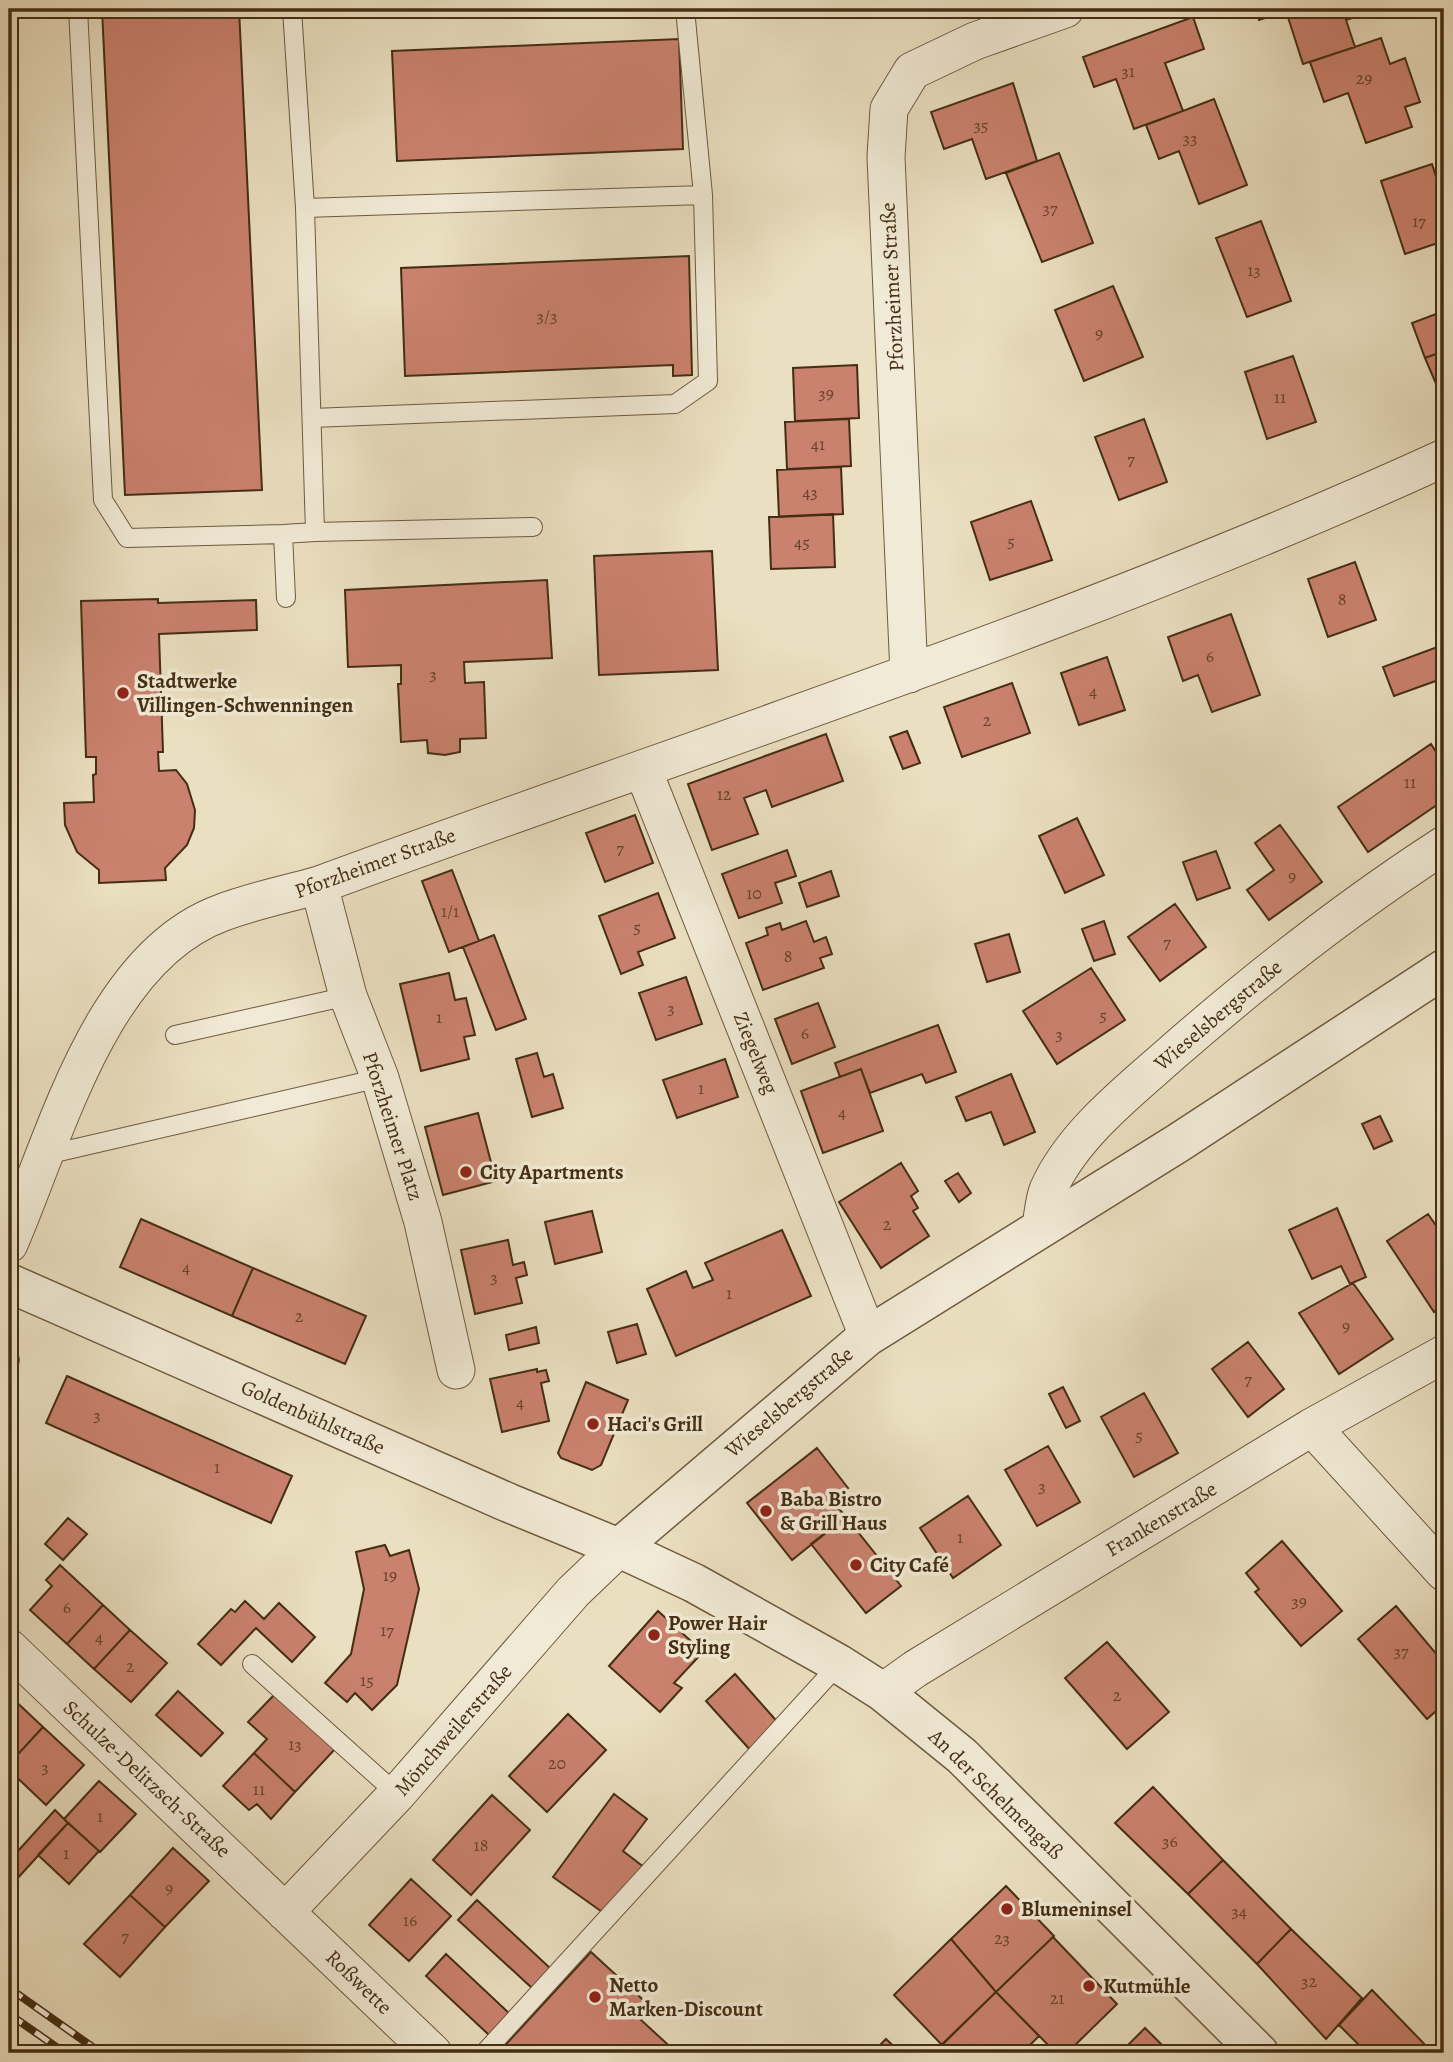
<svg xmlns="http://www.w3.org/2000/svg" width="1453" height="2062" font-family="Alegreya,serif">
<style>
.building{fill:#ca816e;stroke:#442e13;stroke-width:2}
.lines{fill:none;stroke-linecap:round;stroke-linejoin:round}
.service-casing{stroke:#6e5a3e;stroke-width:20}
.minor-casing{stroke:#6e5a3e;stroke-width:39}
.tertiary-casing{stroke:#6e5a3e;stroke-width:41}
.service{stroke:#f1ead6;stroke-width:18}
.minor{stroke:#f1ead6;stroke-width:37}
.tertiary{stroke:#f1ead6;stroke-width:38}
.rail-casing{stroke:#442e13;stroke-width:8}
.rail{stroke:#f1ead6;stroke-width:5;stroke-dasharray:16;stroke-linecap:butt}
.poi-dot{fill:#8f2418;stroke:#f1ead6;stroke-width:2.5}
.labels{text-anchor:middle;dominant-baseline:central;stroke-width:7;stroke-linejoin:round;paint-order:stroke}
.number-label{font-size:18px;fill:#66432a}
.street-label{font-size:21px;fill:#442e13;stroke:#f1ead6}
.poi-label{font-size:21px;font-weight:bold;fill:#442e13;stroke:#f1ead6;text-anchor:start}
</style>
<rect width="100%" height="100%" fill="#eadfc0"/>
<filter id="stains"><feTurbulence type="fractalNoise" baseFrequency=".00286" numOctaves="4"/><feColorMatrix values="0 0 0 0 .2 0 0 0 0 .09 0 0 0 0 .02 0 0 0 .5 -.17"/></filter>
<radialGradient id="worn" r=".72"><stop offset=".6" stop-color="#630" stop-opacity="0"/><stop offset="1" stop-color="#630" stop-opacity=".3"/></radialGradient>
<path class="building" d="M102,9H239L262,490L125,495Z
M1255,9H1376V10L1346,20L1355,47L1303,64L1286,11L1259,20Z
M1193,17L1204,49L1165,63L1183,111L1134,129L1116,79L1094,87L1083,57Z
M1381,38L1390,64L1405,58L1420,102L1405,107L1412,127L1366,143L1348,93L1324,102L1310,62Z
M679,39L683,149L397,161L392,51Z
M1013,83L1037,161L986,179L972,139L944,149L931,112Z
M1214,99L1247,185L1199,204L1179,151L1159,159L1146,125Z
M1059,153L1093,243L1042,262L1006,173Z
M1432,164L1444,201V241L1405,254L1381,181Z
M1261,221L1291,301L1247,317L1216,238Z
M689,256L692,375L673,376V365L405,376L401,268Z
M1113,286L1143,357L1084,381L1055,310Z
M1444,311V351L1425,358L1412,323Z
M1444,351V392L1440,393L1425,358Z
M1293,356L1316,422L1267,439L1245,372Z
M857,365L859,418L795,421L793,368Z
M849,419L851,466L787,469L785,422Z
M1144,419L1167,482L1119,500L1095,437Z
M841,467L843,514L779,517L777,470Z
M1031,501L1052,560L990,580L971,522Z
M833,514L835,567L771,569L769,517Z
M712,551L718,670L599,675L594,556Z
M1355,562L1376,620L1328,637L1308,579Z
M547,580L552,658L464,662L465,683L484,682L486,738L460,739V752L445,755L428,753L427,740L401,742L398,684H401V665L348,667L345,590Z
M158,599V603L256,600L257,630L159,634L163,752H158L159,771L176,770L187,784L195,810L194,828L187,845L165,868L166,880L99,883V870L77,852L65,825L64,803L94,802L93,775L96,774V757H86L81,601Z
M1231,614L1260,695L1212,712L1198,675L1183,681L1168,637Z
M1440,646L1444,658V678L1394,696L1383,667Z
M1107,657L1125,710L1079,725L1061,673Z
M1012,683L1030,733L962,757L944,707Z
M907,731L920,763L903,769L890,737Z
M826,734L843,781L772,807L766,790L744,798L758,834L712,850L688,784Z
M1431,744L1444,764V800L1368,852L1338,807Z
M635,815L653,863L605,882L586,833Z
M1077,818L1104,875L1065,893L1039,836Z
M1280,825L1322,882L1269,920L1247,890L1274,870L1255,843Z
M787,850L796,876L775,883L782,903L739,918L722,874Z
M1216,851L1230,888L1197,900L1183,862Z
M452,870L479,941L449,952L422,881Z
M831,871L839,896L807,907L799,883Z
M658,893L675,938L638,952L643,965L621,974L599,916Z
M1175,904L1206,947L1160,981L1128,937Z
M806,921L814,942L826,937L832,954L820,958L824,968L763,990L746,943L768,935L766,928L780,923L782,930Z
M1104,921L1115,954L1094,961L1082,929Z
M1009,934L1020,972L987,982L975,944Z
M494,935L526,1019L496,1030L463,947Z
M1091,968L1125,1020L1057,1064L1023,1011Z
M449,973L455,1000L466,998L475,1035L464,1037L469,1059L421,1071L400,984Z
M686,977L702,1024L656,1040L639,993Z
M818,1003L835,1047L792,1064L775,1019Z
M938,1025L956,1072L926,1083L922,1074L870,1093L861,1069L840,1077L835,1063Z
M537,1053L544,1077L553,1074L563,1108L532,1117L516,1059Z
M725,1059L738,1097L677,1118L663,1080Z
M861,1069L883,1131L823,1153L801,1091Z
M1011,1074L1035,1132L1004,1145L991,1112L966,1121L956,1097Z
M478,1113L496,1181L443,1195L425,1127Z
M1380,1116L1392,1141L1374,1149L1362,1124Z
M901,1163L918,1191L911,1196L918,1208L913,1211L929,1236L881,1268L839,1202Z
M958,1173L971,1193L959,1202L945,1181Z
M1337,1208L1366,1277L1350,1284L1341,1266L1312,1279L1289,1230Z
M592,1211L602,1252L555,1264L545,1222Z
M1428,1214L1444,1237V1305L1434,1312L1387,1241Z
M141,1219L253,1268L232,1316L120,1267Z
M782,1230L811,1296L676,1356L647,1289L686,1271L693,1288L713,1280L705,1263Z
M508,1240L513,1265L524,1262L527,1275L516,1278L522,1303L475,1314L461,1250Z
M253,1268L366,1316L345,1364L232,1316Z
M1353,1283L1393,1339L1339,1374L1299,1313Z
M637,1324L646,1354L617,1363L608,1332Z
M536,1327L539,1343L509,1350L506,1335Z
M1248,1342L1284,1389L1248,1417L1212,1369Z
M537,1369V1372L546,1370L549,1381L541,1383L549,1421L502,1432L490,1379Z
M67,1376L292,1476L271,1523L46,1423Z
M586,1382L628,1400L601,1465L592,1470L561,1458L558,1453Z
M1063,1387L1080,1421L1066,1428L1049,1394Z
M1144,1393L1178,1453L1134,1477L1101,1417Z
M1048,1446L1080,1502L1037,1526L1005,1470Z
M817,1448L848,1488L832,1500L846,1517L792,1560L747,1503Z
M968,1496L1001,1545L953,1578L920,1528Z
M846,1517L901,1586L866,1613L811,1544Z
M68,1518L87,1534L63,1560L45,1544Z
M1282,1541L1342,1611L1301,1646L1255,1592L1259,1589L1246,1573Z
M385,1545L390,1556L409,1550L419,1589L397,1685L372,1710L355,1693L347,1702L325,1683L351,1654L364,1589L356,1552Z
M60,1565L103,1605L67,1644L30,1610L52,1586L46,1580Z
M245,1601L264,1619L279,1603L315,1637L292,1662L256,1628L221,1665L198,1644L231,1609L235,1612Z
M103,1605L130,1630L94,1669L67,1644Z
M1396,1606L1444,1663V1704L1427,1719L1358,1639Z
M658,1611L703,1652L674,1683L682,1688L660,1712L609,1666Z
M130,1630L167,1663L131,1702L94,1669Z
M1107,1642L1169,1712L1127,1749L1065,1678Z
M735,1674L781,1726L752,1752L706,1701Z
M178,1691L223,1733L201,1756L156,1715Z
M275,1694L335,1749L295,1792L254,1753L267,1739L248,1722Z
M9,1695L43,1727L9,1764Z
M568,1714L606,1750L547,1812L509,1776Z
M43,1727L84,1765L46,1805L9,1770V1764Z
M254,1753L295,1792L271,1819L257,1804L249,1810L223,1786Z
M99,1781L136,1814L100,1852L64,1819Z
M1153,1787L1223,1860L1188,1894L1115,1823Z
M614,1794L647,1819L623,1851L645,1868L605,1914L553,1877Z
M492,1795L530,1830L471,1895L433,1860Z
M55,1810L68,1823L15,1881L9,1876V1861Z
M68,1823L99,1851L69,1884L38,1855Z
M173,1848L209,1881L165,1927L130,1895Z
M1223,1860L1291,1929L1257,1964L1188,1894Z
M411,1879L451,1916L409,1961L369,1925Z
M1006,1886L1054,1936L996,1992L951,1939Z
M130,1895L165,1927L120,1977L84,1944Z
M477,1900L551,1969L532,1988L458,1920Z
M1291,1929L1362,1998L1326,2039L1257,1964Z
M1053,1937L1117,2004L1067,2053H1056L996,1992Z
M951,1939L996,1992L942,2045L894,1995Z
M591,1952L652,2008L641,2020L677,2053H498Z
M446,1954L510,2014L489,2035L426,1976Z
M1372,1990L1433,2053H1367L1339,2025Z
M996,1992L1039,2036L1022,2053H1003L997,2047L991,2053H933Z
M1145,2028L1170,2053H1120Z
M886,2039L901,2053H872Z"/>
<g class="lines">
<defs>
<path id="service" d="M78,9L103,500L127,538L283,534
M685,9L703,195
M305,208L703,195L708,381L675,404L312,418
M315,532L533,527
M286,598L283,534L315,532L305,208L292,9
M175,1035L348,996
M46,1155L380,1078
M9,1362L10,1360
M252,1664L397,1794
M484,2053L839,1664"/>
<path id="minor" d="M909,674L886,157L889,109L912,71L975,41L1065,9
M643,770L868,1336
M319,885L348,996L380,1078L423,1222L456,1370
M1041,1226C1043,1215 1044,1200 1048,1190C1072,1135 1130,1090 1173,1052C1259,977 1348,907 1444,845
M9,1244C56,1136 100,958 221,913C252,901 287,894 319,885C695,746 1079,625 1444,458
M1312,1427L1444,1572
M9,1648L433,2053
M883,1692L915,1669L1312,1427L1444,1354
M285,1912L397,1794L573,1592L619,1548"/>
<path id="tertiary" d="M9,1283L509,1503L619,1548L694,1583L839,1664L883,1692L962,1756L1259,2053
M619,1548L868,1336L1178,1143L1444,969"/>
</defs>
<use href="#service" class="service-casing"/>
<use href="#minor" class="minor-casing"/>
<use href="#tertiary" class="tertiary-casing"/>
<use href="#service" class="service"/>
<use href="#minor" class="minor"/>
<use href="#tertiary" class="tertiary"/>
<defs>
<path id="rail" d="M9,1988L101,2053
M9,2014L65,2053"/>
</defs>
<use href="#rail" class="rail-casing"/>
<use href="#rail" class="rail"/>
</g>
<g class="poi-dot">
<circle cx="123" cy="693" r="7"/>
<circle cx="466" cy="1172" r="7"/>
<circle cx="593" cy="1424" r="7"/>
<circle cx="766" cy="1511" r="7"/>
<circle cx="856" cy="1565" r="7"/>
<circle cx="654" cy="1635" r="7"/>
<circle cx="1007" cy="1909" r="7"/>
<circle cx="1089" cy="1986" r="7"/>
<circle cx="595" cy="1997" r="7"/>
</g>
<g class="labels">
<g class="number-label">
<text x="1128" y="71">31</text>
<text x="1364" y="78">29</text>
<text x="981" y="125">35</text>
<text x="1190" y="138">33</text>
<text x="1050" y="208">37</text>
<text x="1419" y="221">17</text>
<text x="1254" y="270">13</text>
<text x="547" y="316">3/3</text>
<text x="1099" y="333">9</text>
<text x="826" y="393">39</text>
<text x="1280" y="397">11</text>
<text x="818" y="444">41</text>
<text x="1131" y="459">7</text>
<text x="810" y="492">43</text>
<text x="1011" y="541">5</text>
<text x="802" y="542">45</text>
<text x="1342" y="599">8</text>
<text x="1210" y="656">6</text>
<text x="433" y="674">3</text>
<text x="1093" y="691">4</text>
<text x="987" y="720">2</text>
<text x="1410" y="782">11</text>
<text x="724" y="794">12</text>
<text x="620" y="848">7</text>
<text x="1292" y="876">9</text>
<text x="754" y="893">10</text>
<text x="450" y="911">1/1</text>
<text x="637" y="927">5</text>
<text x="1167" y="942">7</text>
<text x="788" y="956">8</text>
<text x="671" y="1008">3</text>
<text x="1103" y="1015">5</text>
<text x="439" y="1017">1</text>
<text x="805" y="1033">6</text>
<text x="1059" y="1034">3</text>
<text x="701" y="1088">1</text>
<text x="842" y="1112">4</text>
<text x="887" y="1224">2</text>
<text x="186" y="1267">4</text>
<text x="494" y="1277">3</text>
<text x="729" y="1293">1</text>
<text x="299" y="1316">2</text>
<text x="1346" y="1326">9</text>
<text x="1248" y="1379">7</text>
<text x="520" y="1402">4</text>
<text x="97" y="1415">3</text>
<text x="1139" y="1435">5</text>
<text x="217" y="1467">1</text>
<text x="1042" y="1486">3</text>
<text x="960" y="1537">1</text>
<text x="390" y="1575">19</text>
<text x="1299" y="1601">39</text>
<text x="67" y="1607">6</text>
<text x="387" y="1630">17</text>
<text x="99" y="1637">4</text>
<text x="1401" y="1651">37</text>
<text x="130" y="1666">2</text>
<text x="367" y="1680">15</text>
<text x="1117" y="1695">2</text>
<text x="295" y="1744">13</text>
<text x="557" y="1763">20</text>
<text x="45" y="1767">3</text>
<text x="259" y="1789">11</text>
<text x="100" y="1816">1</text>
<text x="1170" y="1841">36</text>
<text x="481" y="1845">18</text>
<text x="66" y="1853">1</text>
<text x="169" y="1888">9</text>
<text x="1239" y="1911">34</text>
<text x="410" y="1920">16</text>
<text x="125" y="1936">7</text>
<text x="1002" y="1938">23</text>
<text x="1309" y="1981">32</text>
<text x="1057" y="1998">21</text>
</g>
<g class="street-label">
<text transform="translate(892 287) rotate(-93)">Pforzheimer Straße</text>
<text transform="translate(375 863) rotate(-20)">Pforzheimer Straße</text>
<text transform="translate(1218 1015) rotate(-40)">Wieselsbergstraße</text>
<text transform="translate(756 1053) rotate(68)">Ziegelweg</text>
<text transform="translate(393 1126) rotate(72)">Pforzheimer Platz</text>
<text transform="translate(789 1402) rotate(-40)">Wieselsbergstraße</text>
<text transform="translate(313 1417) rotate(24)">Goldenbühlstraße</text>
<text transform="translate(1161 1519) rotate(-31)">Frankenstraße</text>
<text transform="translate(453 1730) rotate(-49)">Mönchweilerstraße</text>
<text transform="translate(147 1779) rotate(43)">Schulze-Delitzsch-Straße</text>
<text transform="translate(996 1794) rotate(44)">An der Schelmengaß</text>
<text transform="translate(359 1982) rotate(44)">Roßwette</text>
</g>
<g class="poi-label">
<text x="137" y="681">Stadtwerke<tspan x="137" dy="24">Villingen-Schwenningen</tspan></text>
<text x="480" y="1172">City Apartments</text>
<text x="607" y="1424">Haci's Grill</text>
<text x="780" y="1499">Baba Bistro<tspan x="780" dy="24">&amp; Grill Haus</tspan></text>
<text x="870" y="1565">City Café</text>
<text x="668" y="1623">Power Hair<tspan x="668" dy="24">Styling</tspan></text>
<text x="1021" y="1909">Blumeninsel</text>
<text x="609" y="1985">Netto<tspan x="609" dy="24">Marken-Discount</tspan></text>
<text x="1103" y="1986">Kutmühle</text>
</g>
</g>
<rect width="1453" height="2062" fill="none" stroke="#eadfc0" stroke-width="35"/>
<rect x="10" y="10" width="1432" height="2041" fill="none" stroke="#442e13" stroke-width="3.5"/>
<rect x="18" y="18" width="1418" height="2027" fill="none" stroke="#442e13" stroke-width="2"/>
<rect width="100%" height="100%" filter="url(#stains)"/>
<rect width="100%" height="100%" fill="url(#worn)"/>
</svg>
